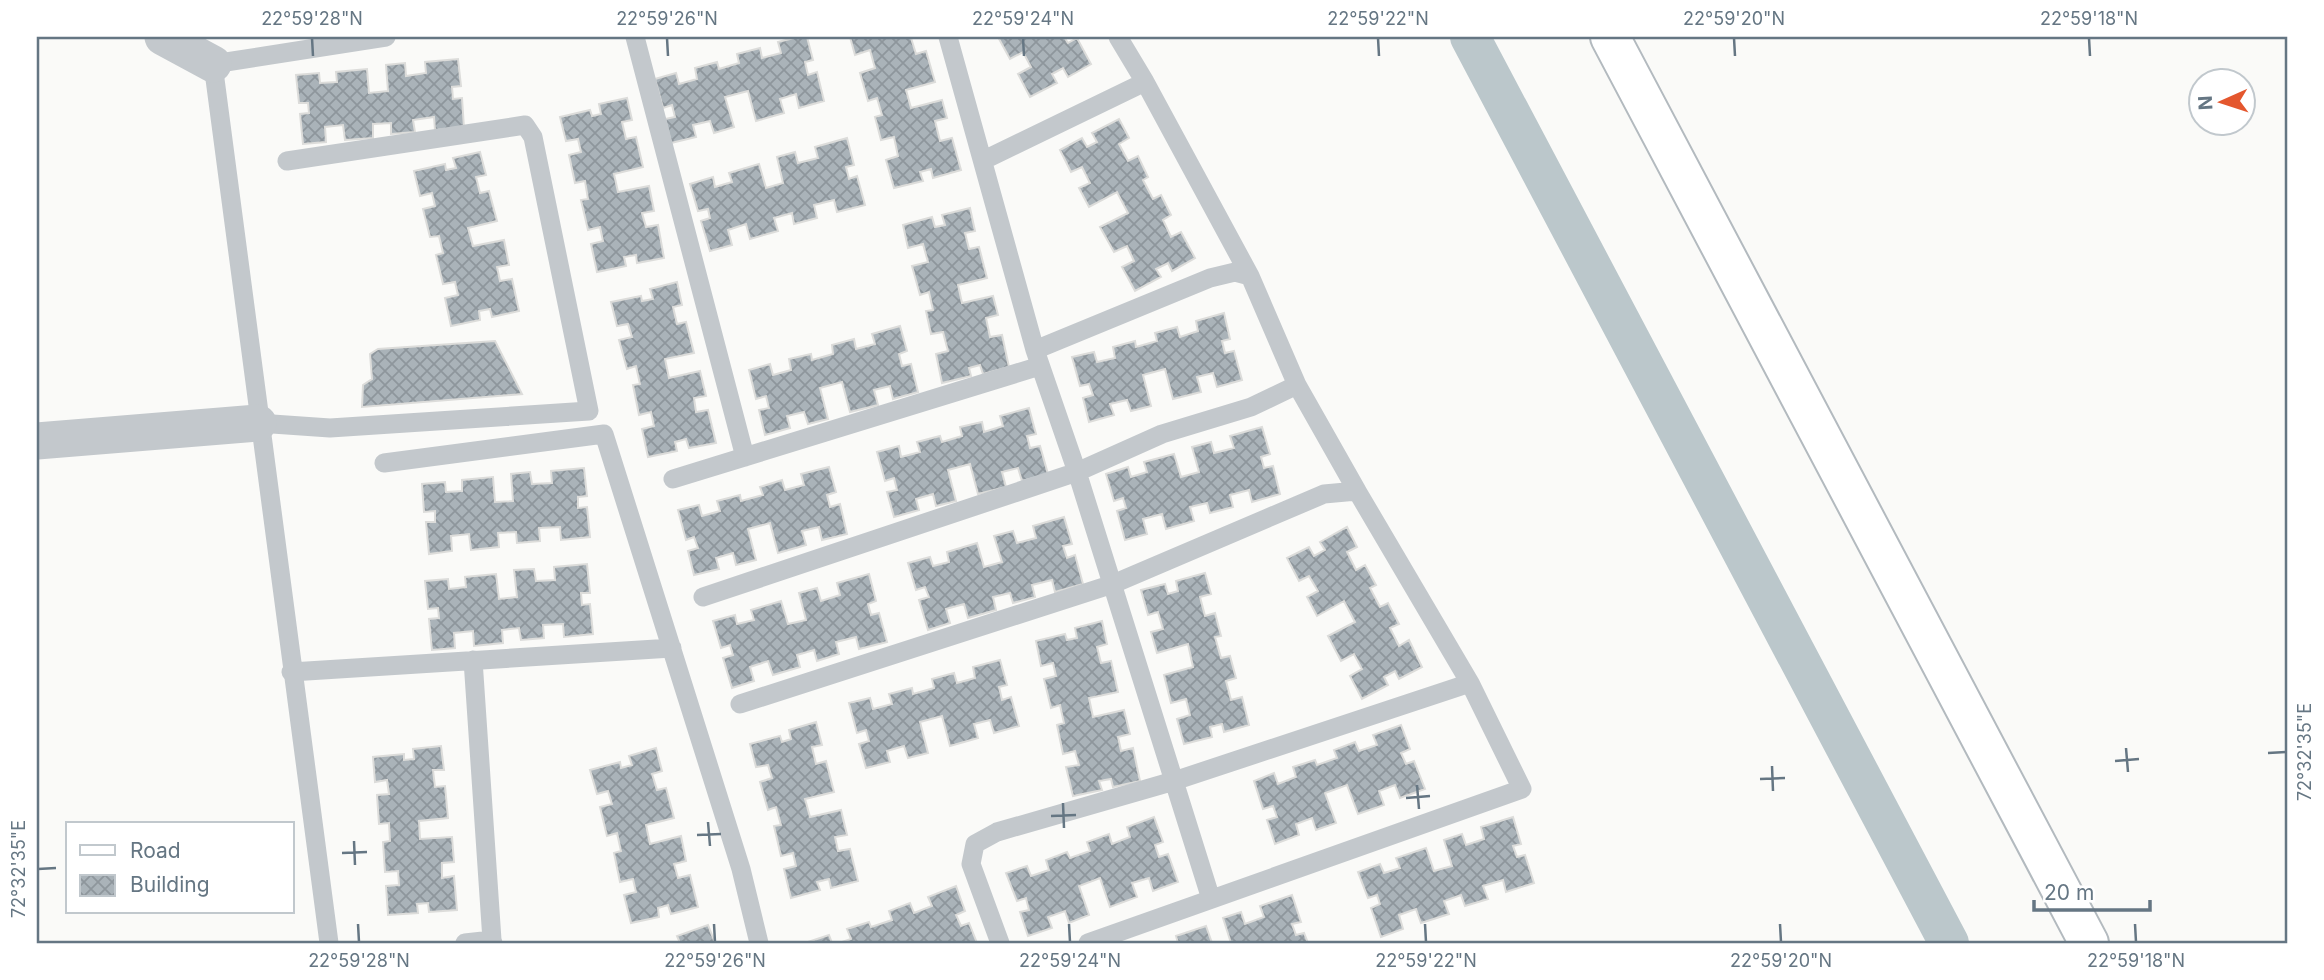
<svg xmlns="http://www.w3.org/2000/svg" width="2324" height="980" font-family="Inter,sans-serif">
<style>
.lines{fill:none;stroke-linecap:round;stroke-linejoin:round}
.canal{stroke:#bbc7cb;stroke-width:40}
.building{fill:url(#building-cross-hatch);stroke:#dcdcda;stroke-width:2}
.secondary-casing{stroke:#b3babf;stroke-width:42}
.lane{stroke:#c3c8cc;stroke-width:19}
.street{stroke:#c3c8cc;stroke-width:37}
.secondary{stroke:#fff;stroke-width:38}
.ticks{fill:none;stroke:#657683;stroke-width:2.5}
.neatline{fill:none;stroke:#657683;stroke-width:2.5}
.ticks-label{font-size:18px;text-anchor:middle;fill:#657683}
</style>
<defs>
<pattern id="building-cross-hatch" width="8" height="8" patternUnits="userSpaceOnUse" patternTransform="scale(1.75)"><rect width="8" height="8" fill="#aab3b9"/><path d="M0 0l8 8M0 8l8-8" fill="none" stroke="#8e969c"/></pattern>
</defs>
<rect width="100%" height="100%" fill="#fafaf8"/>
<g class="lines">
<path class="canal" d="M1470,37L1949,943"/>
</g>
<path class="building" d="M798,37H807L813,60L805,62L808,75L817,72L824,101L799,108L796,94L780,99L784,113L756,121L748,91L725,97L734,127L714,133L710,121L693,125L696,137L671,143L665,119L675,117L672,105L663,108L655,79L676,73L679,84L697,79L695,68L717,62L719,69L739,63L737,54L760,48L762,58L781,53L778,42Z
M850,37H915L911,38L916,54L926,51L935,82L906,90L911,108L942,100L947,118L935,121L940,141L952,138L961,170L933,178L931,169L920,172L923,181L894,188L886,160L898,156L894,137L881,140L875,117L882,115L877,98L868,101L860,73L875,68L870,50L855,55Z
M998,37H1064L1068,43L1077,38L1091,64L1068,77L1063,68L1052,74L1057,83L1030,97L1018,74L1031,67L1023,52L1010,59Z
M458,59L461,86L452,87L453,99L462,98L464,128L435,130L434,117L413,120L415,132L391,134V123L373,124V138L345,140L343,125L325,127L326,142L303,144L300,114L309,113L308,103H299L296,75L319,73L320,83L337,82L336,72L367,69L369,93L388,91L386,65L405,63L406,76L426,73L425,62Z
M627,98L632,120L622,122L626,139L636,137L643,167L614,174L618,192L649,186L654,211L642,213L646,227L658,225L664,258L637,263L636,255L624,257L626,266L597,272L591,244L603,241L600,227L588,230L581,200L588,199L585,181L575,183L569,155L581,152L578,139L566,141L560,117L590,110L592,116L601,114L599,104Z
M1119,119L1129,138L1119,144L1128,161L1138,156L1148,177L1143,180L1153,199L1161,195L1171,215L1163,220L1171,237L1181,232L1195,258L1172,271L1168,263L1156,269L1161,277L1135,291L1122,267L1134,261L1127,246L1114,252L1100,227L1128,213L1117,192L1089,207L1079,188L1090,183L1082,167L1071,172L1060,150L1082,138L1087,147L1097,142L1092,133Z
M847,138L854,165L846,167L849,179L857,176L865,205L837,212L834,200L814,205L817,218L794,224L792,213L774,218L778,231L750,239L746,224L728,230L732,245L710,251L701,221L710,218L708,209L698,211L690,184L713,177L715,187L732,182L729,173L759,164L766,188L783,183L777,157L795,152L798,163L818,158L815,147Z
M480,152L486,175L476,177L480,193L489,191L497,221L468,228L473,246L504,240L509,265L497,267L500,281L512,279L519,311L492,317L490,309L479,311L480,320L451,326L445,298L458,295L455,282L443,284L436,255L443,253L439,236L430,237L423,209L435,206L432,193L420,196L414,171L445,164L446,170L456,168L453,158Z
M970,208L975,231L965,233L969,249L979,247L987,278L958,285L962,303L993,296L998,315L986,318L990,337L1002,335L1009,367L983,374L980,365L969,368L971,376L942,383L936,354L948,351L943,332L931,334L926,311L933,310L929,292L920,295L912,266L928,262L923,244L908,248L903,225L932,217L935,227L945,225L942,215Z
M677,282L682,305L673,307L677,324L686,322L694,353L665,359L669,378L700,371L706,396L694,398L696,412L708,410L716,443L689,448L686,439L675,442L677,451L648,457L642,429L654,426L651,412L639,415L633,385L640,384L636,366L627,369L619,340L632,337L628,324L617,326L611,302L641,296L642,301L653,299L650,289Z
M1224,313L1230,339L1222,341L1225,353L1234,351L1242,380L1217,387L1213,373L1197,377L1201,392L1173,399L1165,369L1143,375L1151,406L1131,411L1127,400L1110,404L1114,415L1089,422L1083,398L1093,395L1089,384L1080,386L1072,357L1094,352L1097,362L1115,358L1113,347L1135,341L1136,347L1157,341L1155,333L1177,327L1180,337L1198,331L1196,321Z
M900,326L907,351L899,354L902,366L911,364L918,392L893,399L890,386L874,390L878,405L850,412L842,382L820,388L828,419L808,424L804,412L787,416L790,428L765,435L759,410L769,408L766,396L756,399L749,370L770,364L773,375L791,370L789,359L811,354L812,360L833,354L832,345L854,339L856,349L875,344L872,334Z
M495,341L522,394L362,407L363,385L372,379L370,354L378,349Z
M1029,408L1036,434L1027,436L1030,448L1040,446L1048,474L1022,481L1018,468L1002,472L1006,487L978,494L970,464L948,470L956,501L936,506L933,494L916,499L919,510L894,517L887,492L897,490L894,478L885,481L877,452L899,446L901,457L920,452L917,442L940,436L942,442L962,436L960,427L982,422L984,432L1003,426L1000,416Z
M1262,427L1270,454L1261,457L1264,468L1273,466L1280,494L1252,502L1249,490L1230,495L1233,507L1210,513L1207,503L1190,507L1194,521L1166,529L1162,514L1143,519L1147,534L1125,540L1117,511L1126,508L1123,498L1114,501L1106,474L1128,467L1131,477L1147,472L1144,462L1174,454L1181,477L1199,472L1192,447L1211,442L1214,453L1234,448L1230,436Z
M829,467L836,492L827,495L830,507L840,504L847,534L822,540L819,527L802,531L806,545L778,553L770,523L748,529L756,560L736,565L733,553L716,558L719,569L694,575L688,551L698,548L694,537L686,540L678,510L699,505L702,516L720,511L717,501L740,495L741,501L763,495L760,487L782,480L785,490L804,485L801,474Z
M584,468L587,496L578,497V508L587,507L590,537L561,540L560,527L539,528L540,541L517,543L516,532L498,533L499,547L471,550L469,534L451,536L452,551L429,554L426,522H435V511L424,512L422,484L445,482L446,492L462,491V480L493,477L495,502L513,501L511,474L530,472L532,484L552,483L551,471Z
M1064,517L1072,544L1063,546L1067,558L1075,555L1083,584L1055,592L1052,580L1032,585L1035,597L1013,603L1010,593L993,597L996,610L968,618L964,604L946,609L950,623L928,630L919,600L929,597L925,587L916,590L908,563L930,557L933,566L949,562L947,552L977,543L984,567L1002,562L994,536L1013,531L1017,543L1036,538L1033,526Z
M1347,527L1357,547L1347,552L1356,570L1365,565L1376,585L1370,588L1380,607L1388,603L1399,624L1390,628L1399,646L1409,640L1422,667L1399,679L1395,671L1384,677L1388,685L1362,699L1350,676L1362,669L1354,654L1341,661L1328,636L1355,622L1344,601L1317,616L1307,597L1318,591L1309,576L1299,581L1287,558L1309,547L1314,556L1325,550L1320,542Z
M587,564L590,593H581L582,605L590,604L593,634L564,637L563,624L543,625L544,638L521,640L519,628L502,630L503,643L474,646L473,631L454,633L455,648L432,650L429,619L439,618L438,608L428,609L425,581L448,579L449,589L466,587L465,577L496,574L499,599L517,597L514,570L534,569L536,581L555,580L554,567Z
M1205,573L1211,594L1200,597L1205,616L1215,613L1221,636L1215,637L1221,658L1230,656L1236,678L1226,681L1231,700L1242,697L1249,725L1224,732L1222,724L1210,727L1212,737L1184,744L1177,719L1190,715L1186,699L1171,703L1164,675L1193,667L1188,644L1157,653L1151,632L1163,629L1158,612L1148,615L1141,590L1165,584L1168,594L1178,591L1176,581Z
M869,574L876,601L868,604L871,615L879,613L887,642L859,649L856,637L836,642L839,654L817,661L814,650L797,655L800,667L773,675L768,661L750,667L754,681L732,688L723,658L733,655L730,645L721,648L713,621L735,615L737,624L754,620L751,610L781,601L788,624L806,620L799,593L817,588L821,601L840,595L837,583Z
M1102,621L1107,644L1097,647L1101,663L1111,661L1118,692L1089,698L1093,717L1124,710L1130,734L1118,737L1121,751L1133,748L1140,781L1113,787L1111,779L1099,781L1102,790L1073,796L1066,767L1079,765L1075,751L1063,754L1057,725L1064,723L1060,705L1051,708L1044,679L1056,676L1053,663L1041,666L1036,641L1065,634L1067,640L1077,638L1075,628Z
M1000,660L1007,685L999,687L1002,700L1011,697L1019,726L994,733L990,720L974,724L978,738L950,746L942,716L920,722L928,753L908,758L904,746L887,751L890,762L866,768L859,744L869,741L866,730L857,733L849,703L870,698L873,709L892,704L889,694L912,688L913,694L934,688L932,679L954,673L957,683L975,678L973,667Z
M816,722L822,745L812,747L816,764L826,761L834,792L805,799L810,817L841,810L847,835L835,837L838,851L850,849L858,881L831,888L829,879L817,882L820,890L791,898L784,869L796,866L793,853L781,856L774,826L781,825L776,807L768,810L760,782L772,778L768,765L756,767L750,744L780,736L782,742L791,739L789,730Z
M1401,725L1410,749L1401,753L1406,764L1414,761L1425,789L1400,798L1395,785L1379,791L1384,805L1358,814L1347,785L1325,793L1336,823L1316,830L1312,818L1296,824L1299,835L1275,844L1267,820L1277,817L1273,806L1263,809L1254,781L1274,773L1278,784L1296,777L1293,767L1315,760L1317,765L1337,758L1334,750L1355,742L1359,751L1377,745L1373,735Z
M441,746L444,770H433L435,787L445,786L448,818L419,821L420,839L452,837L454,862L442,863V878L454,876L457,910L429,912L428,903L417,904L418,913L388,915L386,886L399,885L398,871L385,872L383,842L390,841L389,823L379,824L377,795L389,794L387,780L375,782L373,757L404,754V760L414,759L413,749Z
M656,748L662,771L652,774L657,790L666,788L674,818L646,825L650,844L681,836L686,861L674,864L678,878L690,875L698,907L671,914L668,905L658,908L659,917L631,923L624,895L636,892L633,879L620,882L614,853L621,851L617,833L607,836L600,807L612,804L608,791L597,794L590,770L620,762L621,768L632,765L629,756Z
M1154,817L1163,842L1155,845L1159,857L1168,854L1178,882L1153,891L1149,878L1132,883L1137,897L1110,907L1100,878L1079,886L1089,915L1069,923L1065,911L1048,917L1052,928L1028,936L1020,912L1029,910L1026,898L1017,901L1006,873L1027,866L1031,876L1049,870L1046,860L1067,852L1070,858L1090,851L1087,842L1109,834L1112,844L1130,837L1127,827Z
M1513,817L1521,844L1513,846L1517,857L1525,855L1534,883L1506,892L1503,880L1483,886L1488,899L1465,906L1461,895L1444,901L1449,914L1421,923L1416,909L1399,915L1403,929L1381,937L1371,908L1380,904L1377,895L1368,898L1358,872L1380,864L1384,873L1400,868L1396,858L1426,848L1434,871L1452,866L1444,840L1462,834L1466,845L1484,839L1481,827Z
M956,886L965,911L956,915L961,926L969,923L977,943H839L851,939L847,929L869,922L871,927L892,920L889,911L910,903L914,913L932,906L928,897Z
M1292,895L1301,922L1292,924L1296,935L1304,933L1308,943H1231L1223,918L1241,912L1245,924L1264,917L1260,906Z
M708,925L715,943H680L677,936Z
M1206,926L1212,943H1178L1176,936Z
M829,935L832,943H809L808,942Z"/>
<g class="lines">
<defs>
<path id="secondary" d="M1610,37L2089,943"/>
</defs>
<use href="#secondary" class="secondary-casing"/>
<path class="lane" d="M635,37L745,457
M948,37L1035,350L1077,472L1211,899
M1118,37L1145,82
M984,160L1145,82L1250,276
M1035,350L1210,278L1235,272L1250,276L1297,385
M258,423L330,428L589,411L533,137L525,125L287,161
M384,463L604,434L741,869L759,943
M673,479L1040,366
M703,597L1077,472L1162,434L1251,407L1297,385L1357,491
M473,660L492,940
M291,672L672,648
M740,704L1113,584L1324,494L1357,491L1470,683
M329,943L213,64L386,37
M465,943L492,940L493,943
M1000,943L971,864L975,844L997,832L1174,781L1470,683L1522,789L1088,943"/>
<path class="street" d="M163,37L213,64
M37,441L258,423"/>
<use href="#secondary" class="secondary"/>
</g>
<path class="ticks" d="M312,38L313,56M667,38L668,56M1023,38L1024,56M1378,38L1379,56M1734,38L1735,56M2089,38L2090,56M2126,748L2128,772M2268,753L2286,752M2115,761L2139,759M1772,766L1773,791M1760,779L1785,778M1417,785L1419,809M1406,798L1430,796M1063,803L1064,828M1051,816L1076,815M708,822L710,846M697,835L721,834M354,841L355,865M342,853L367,852M38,869L56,868M358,924L359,942M714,924L715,942M1069,924L1070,942M1425,924L1426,942M1780,924L1781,942M2135,924L2136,942"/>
<rect width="2324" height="980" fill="none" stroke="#ffffff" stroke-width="77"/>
<rect x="66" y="822" width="228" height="91" fill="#ffffff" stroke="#c1c8cd" stroke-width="2"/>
<rect x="80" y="845" width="35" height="10" fill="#ffffff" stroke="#c1c8cd" stroke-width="2"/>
<text x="130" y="858" font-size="21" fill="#657683">Road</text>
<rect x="80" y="875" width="35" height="21" fill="url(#building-cross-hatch)" stroke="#c1c8cd" stroke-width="2"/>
<text x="130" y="892" font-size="21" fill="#657683">Building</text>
<g transform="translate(2222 102) rotate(267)"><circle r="33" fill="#ffffff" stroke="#c1c8cd" stroke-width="2"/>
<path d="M0-5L12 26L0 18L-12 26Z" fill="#e4572e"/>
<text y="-10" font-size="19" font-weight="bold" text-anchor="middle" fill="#657683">N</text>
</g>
<path d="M2034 900v10h116v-10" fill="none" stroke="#657683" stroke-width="3.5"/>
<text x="2044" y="900" font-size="21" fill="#657683" stroke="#ffffff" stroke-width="5" paint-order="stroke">20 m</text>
<rect x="38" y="38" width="2248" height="904" class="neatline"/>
<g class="ticks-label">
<text x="312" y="25">22°59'28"N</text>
<text x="667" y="25">22°59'26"N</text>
<text x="1023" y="25">22°59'24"N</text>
<text x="1378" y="25">22°59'22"N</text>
<text x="1734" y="25">22°59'20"N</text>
<text x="2089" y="25">22°59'18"N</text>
<text transform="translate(2305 752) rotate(-90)" y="6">72°32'35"E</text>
<text transform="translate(19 869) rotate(-90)" y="6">72°32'35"E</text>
<text x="359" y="967">22°59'28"N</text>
<text x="715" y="967">22°59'26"N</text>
<text x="1070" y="967">22°59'24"N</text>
<text x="1426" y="967">22°59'22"N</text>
<text x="1781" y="967">22°59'20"N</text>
<text x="2136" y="967">22°59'18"N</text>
</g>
</svg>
